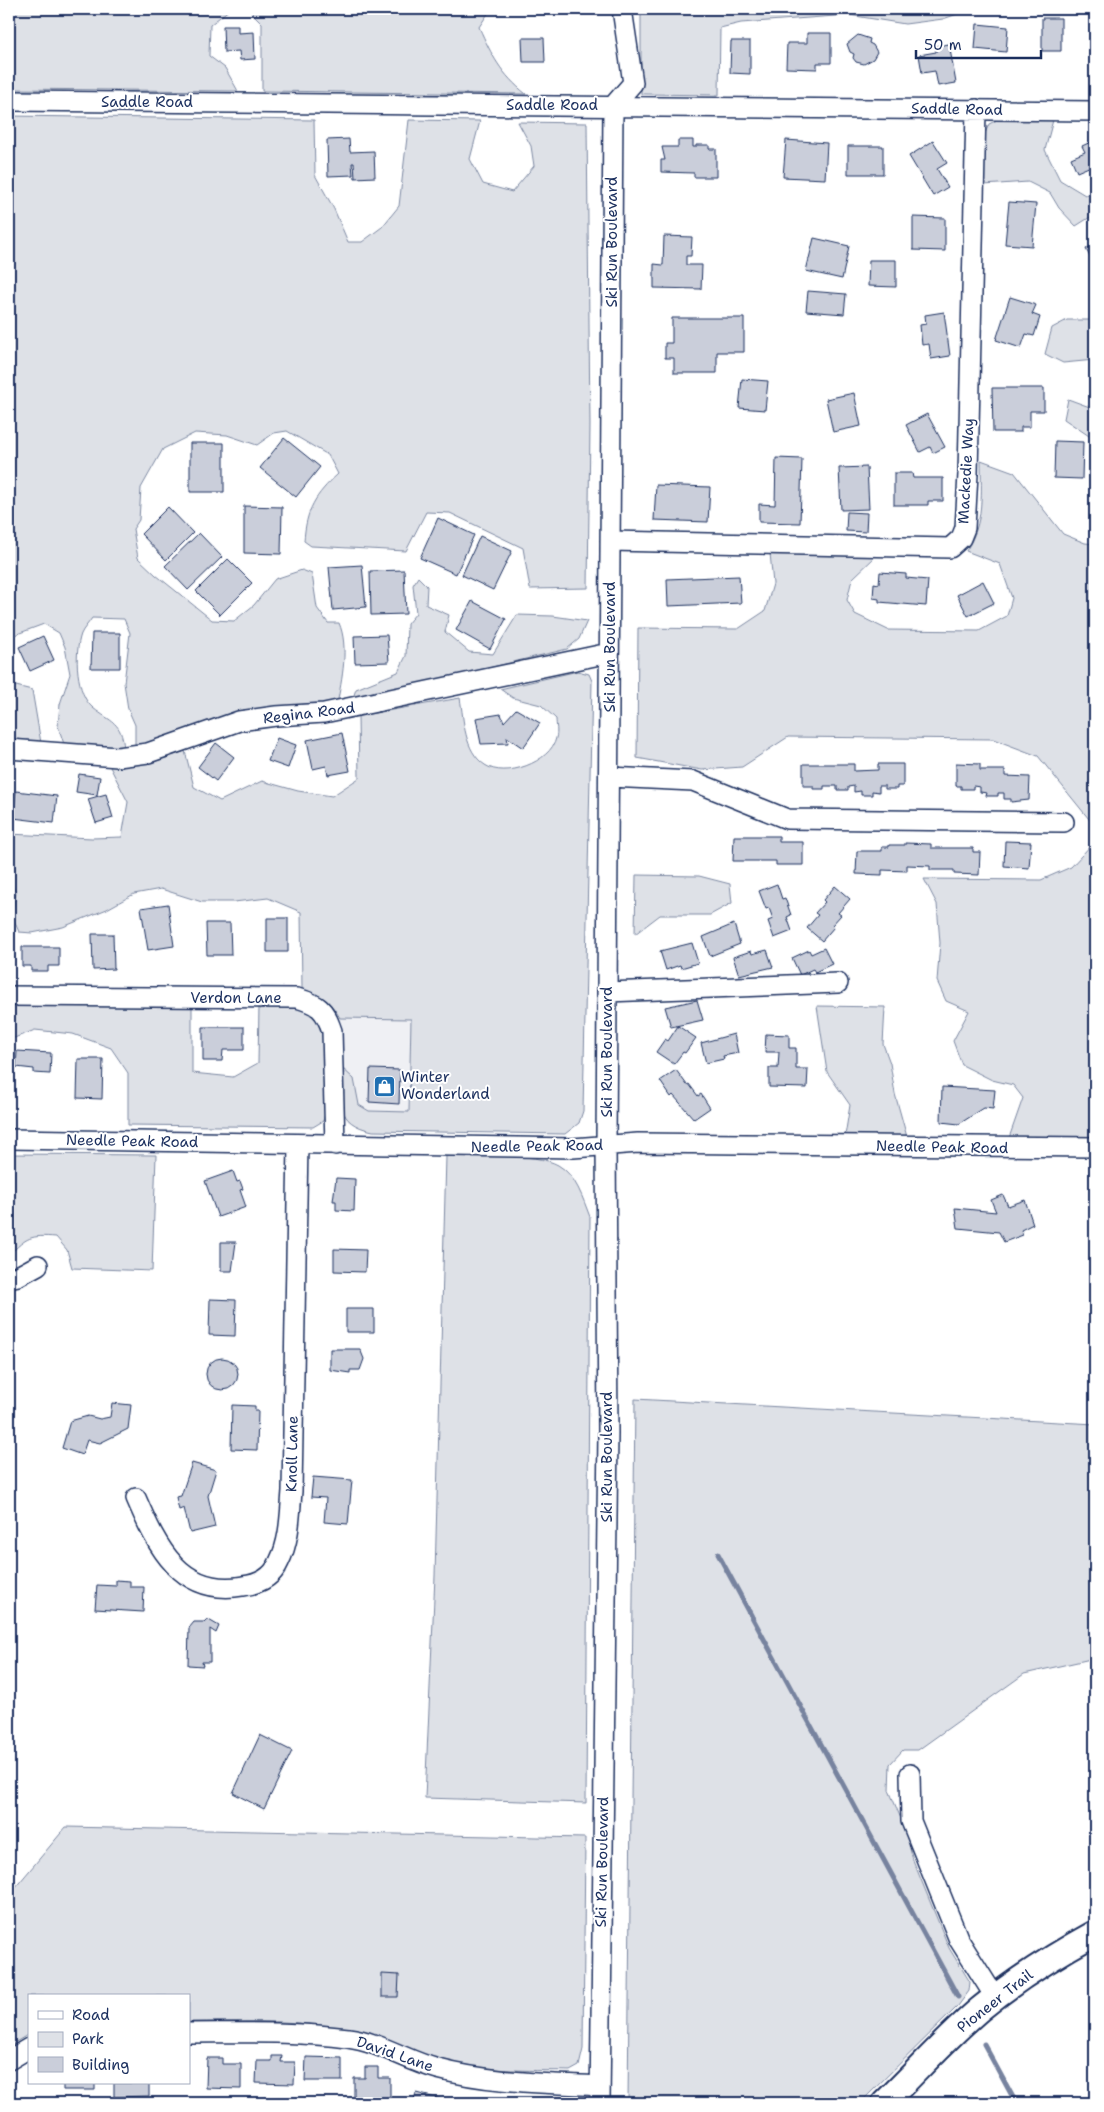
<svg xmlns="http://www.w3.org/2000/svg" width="1104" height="2112" font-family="'Shantell Sans',sans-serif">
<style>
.built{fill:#eff0f4}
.green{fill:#dee1e7;stroke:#7c88a2}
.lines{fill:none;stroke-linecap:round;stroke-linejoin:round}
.stream{stroke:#77839f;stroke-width:5}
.building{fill:#caceda;stroke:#1b2f5e}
.minor-casing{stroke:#1b2f5e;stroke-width:22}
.major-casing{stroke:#1b2f5e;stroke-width:28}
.minor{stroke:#fff;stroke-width:19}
.major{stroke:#fff;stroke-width:24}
.labels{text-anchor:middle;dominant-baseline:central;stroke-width:4;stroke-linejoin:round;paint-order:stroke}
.street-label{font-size:15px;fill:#1b2f5e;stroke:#fff}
.poi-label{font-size:15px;fill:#1b2f5e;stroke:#fff;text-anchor:start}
</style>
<rect width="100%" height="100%" fill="#fff"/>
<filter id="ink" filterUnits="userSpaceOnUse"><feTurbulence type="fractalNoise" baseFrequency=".02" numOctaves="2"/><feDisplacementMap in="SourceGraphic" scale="10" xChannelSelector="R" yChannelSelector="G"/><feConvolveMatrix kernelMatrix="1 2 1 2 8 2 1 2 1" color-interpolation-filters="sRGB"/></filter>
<g filter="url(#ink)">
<path class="built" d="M340,1018L411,1019L409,1131H373L360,1128L347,1121L342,1110Z"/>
<path class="green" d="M9,9H230L210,25L209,56L225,68L238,91L9,89Z
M248,9H491L479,27C492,56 501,74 526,94L262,91V23Z
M641,9H972L943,19L905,24L849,15L741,23L720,28L719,95L641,94Z
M9,116L314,120L315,175L334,209L348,242H362L382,227L399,206L409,120L480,121L470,159L483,184L512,192L534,166L531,146L518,122L587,123L590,425L588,588L530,589L523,548L450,513L426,512L406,551L311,546L304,541C306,510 315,495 338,474L328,455L287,431L274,433L257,445L227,435L195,433L163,449L141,488L139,520L133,529L138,558L156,575L212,620L234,621L254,605L275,579L302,570L312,574L317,608L328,623H339C349,646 342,680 337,704L135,746V725L128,709L124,683L130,633L124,619L92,618C89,623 83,629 81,634C74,654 76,694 93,708C112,723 121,721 124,748L64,744L58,726L60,704L70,674L65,647L59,633L44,624L9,637Z
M999,119L1053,120L1045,150L1060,180L1085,195L1095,192V214L1076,226L1059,208L1050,193L1028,182L984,185V136L989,124Z
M1067,320H1095V360L1063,363L1045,354L1052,328Z
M1068,399L1095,409V440L1064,419Z
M981,460L1014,472L1063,534L1085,543L1095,544V1139L1009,1138L1023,1098L1013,1085L992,1080L962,1065L953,1041L969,1011L946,1001L937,981L940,943L937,904L924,879L1041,880L1071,867L1093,843V824L1038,756L993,739L788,737L742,767L702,770L637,758L638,628L738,629L765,611L773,584L770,553L876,556L852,579L847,600L855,614L888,630L979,631L1007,616L1012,598L1000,564L966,551C985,521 981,494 981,460Z
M418,577L427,586L426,605L449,615L445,632L469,652L493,654L517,615L553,616L587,621L579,639L567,649L352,701L356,689L398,672L406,656L407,624L416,613L413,585Z
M578,671L589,674L592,681L583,1111L579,1123L565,1134L373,1131C333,1123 342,1101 341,1067L354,1079L359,1105L369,1111L409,1112L411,1019L340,1018C329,999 322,996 302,989L301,912L268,898L234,902H202L161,889L134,894L107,909L63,927L32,933L19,932L12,916L16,893L9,877V834L92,838L122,837L128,802L109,765C139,767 157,762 185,751L194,787L220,801L262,781L298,791L332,796L359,778L358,716L460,698C464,721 464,751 485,765C505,779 551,762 556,738C558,732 556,725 556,719L541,705L513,698L500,689Z
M16,686L32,690L41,743L9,740V691Z
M636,875L699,876L730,884L732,903L710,915H660L635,934Z
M9,1004L192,1006V1073L233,1077L258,1063L259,1006L294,1007L308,1011L318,1021L324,1037L326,1109L323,1121L313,1127L128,1125V1073L111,1048L73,1034L35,1030L9,1040Z
M817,1006L885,1007L883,1044L890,1063L895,1094L907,1137L845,1136L850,1105L827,1072Z
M9,1154L156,1155L152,1271L72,1268L67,1250L56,1237C30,1235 27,1237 9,1255Z
M446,1156C474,1157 535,1152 558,1165C576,1175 583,1199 590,1217L586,1803L425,1798L435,1576Z
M635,1399L1095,1424V1658L1024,1674L918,1750H903L890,1764L889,1790L904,1826L913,1860L949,1948L970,1982L969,1991L958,2006L860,2103H628Z
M66,1827L585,1838L583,2049L579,2066L570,2071C526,2070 480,2072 438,2059C403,2049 370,2032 333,2027C286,2019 236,2022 189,2022V1996H29V2034L9,2046V1895Z"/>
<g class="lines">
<path class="stream" d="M718,1554L958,1997
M984,2044L1016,2103"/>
</g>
<path class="building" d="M1042,18H1061V51H1042Z
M977,24L1008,27L1006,52L975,49Z
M223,26H238V33L254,32L255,59L240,60L239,51L224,52Z
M807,33H831V63H817V69L786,68L787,43H807Z
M858,35L870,39L869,43L873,45L877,52L873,59L864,64L856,62L853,58L854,54L850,52L847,44Z
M1095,36V52L1090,37Z
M522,38H544L545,62H523Z
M731,41H750V74L730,73Z
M949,44L956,83L938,86L935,71L922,73L919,55L936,52V46Z
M349,139L350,152L374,151L375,177L355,178L354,163H352L353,175L328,176L327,140Z
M678,140H693V147H696V145H709V149H716V177H694V173L661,172V160H665L662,147H678Z
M786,140L827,143L825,179L783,177Z
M1095,140V171H1093L1091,166L1077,172L1071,158L1085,152L1082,146Z
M933,141L947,163L937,169L948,187L933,196L909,156Z
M848,146H883V174H848Z
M1009,202L1036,204L1032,246L1005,244Z
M913,217L945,218V251L913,250Z
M664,236L692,237L691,256H686V265H702L701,289L654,288V264L663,265Z
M814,238L849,246L842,279L806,271Z
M1095,244V267L1086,249Z
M869,260H896V287L868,286Z
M808,291L846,294L844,314L806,311Z
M1010,297L1036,305L1032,314L1040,317L1034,336L1026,334L1021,348L996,340Z
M944,312L950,356L931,359L929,344L922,345L920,325L926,324L925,315Z
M672,318H744V352H717V373H674V358H665V343H672Z
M742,379L768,381L765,410L739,408Z
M992,388H1044V411H1030V427H1021V432H993Z
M854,393L861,426L833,432L826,399Z
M927,414L945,447L933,453L930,447L920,452L906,425Z
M284,438L320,467L296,497L260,468Z
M1055,441L1083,442L1082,479L1054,478Z
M190,443H224V492H190Z
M776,458L802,459L800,523L759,522V504L775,505Z
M867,467L869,509L841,510L839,468Z
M894,473H912L913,478H943V501H928V505H894Z
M656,485L710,487L708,522L654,520Z
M244,506L282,507L281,554L244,553Z
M168,507L193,533L166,560L141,534Z
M847,512L867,513L866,532L846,531Z
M438,518L474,535L456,574L420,558Z
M199,533L222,557L188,590L165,566Z
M480,536L512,551L493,590L462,575Z
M228,559L252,583L220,615L196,591Z
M362,565L366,607L333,610L329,567Z
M404,570L406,614L371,615L370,571Z
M880,572L906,574V578L928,580L926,606L879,602V599L873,598L874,583L879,584Z
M739,576L741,603L668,606L667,579Z
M983,581L994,603L968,616L957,595Z
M472,601L506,619L490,649L456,630Z
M92,633H120V668H91Z
M387,635L389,662L355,663L354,636Z
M43,636L54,660L30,671L19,647Z
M516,709L540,723L523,748L507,737L508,743L481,744L476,718L501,714L504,722Z
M342,733L350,771L328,775L326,766L313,769L307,740Z
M277,738L296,745L288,768L268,761Z
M216,743L234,757L216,781L198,767Z
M956,763L980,764V770H1005V776L1030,777L1029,800L1011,802V799H1004V793H998V796H986L987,793L980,792V787L973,786V789H961V786H956Z
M803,764H854V771L878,770V764H903V786H897V789H885V786H879V792L872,791V795H861V791L854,792V786L848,787V790H837V786H824V789H813V786H803Z
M79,774L100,777L97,795L76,792Z
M16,791L57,796L54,823L13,818Z
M106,794L113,818L96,823L88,799Z
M734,836H779V842H803V865H776V861H733Z
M1005,841L1031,842L1029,868L1004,866Z
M905,843L931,844V848H973V852H980L979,875L954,874V870H930V866L907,865V871L882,870V875L856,874L857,851H882V847H889V845H905Z
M777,884L782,899L785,898L791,915L787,917L792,931L774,938L768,921L773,919L769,908L766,909L759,891Z
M835,886L850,899L838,913L841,915L832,925L834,927L822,941L807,928L818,915L815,913L825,902L823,900Z
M168,904L174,946L148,950L141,908Z
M267,918H288V952H267Z
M206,923H230L231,955H207Z
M734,924L740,944L710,956L703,937Z
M92,934H113L114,969L93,970Z
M692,943L698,963L681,968L680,965L666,970L660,951Z
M22,947H59V966H48V971H31V966H22Z
M824,948L832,964L815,972L813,969L800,975L792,958L809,950L811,954Z
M767,950L773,967L739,975L733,957L751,951L752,954Z
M697,1000L703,1020L671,1027L665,1007Z
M678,1026L696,1038L685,1053L683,1052L674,1064L656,1052L665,1039L668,1041Z
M203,1027H244V1050H223L222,1061H203Z
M734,1034L738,1053L723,1056L724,1059L706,1063L701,1043Z
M766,1034L789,1035V1048H796V1069H808L807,1088L769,1087V1068H778L779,1052H765Z
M17,1051L51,1053L50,1074L34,1073V1069L16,1067Z
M78,1059H103L102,1099L77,1098Z
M370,1069L400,1070L399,1104L369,1102Z
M676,1070L687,1085L689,1084L698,1096L701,1094L710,1108L694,1119L673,1095L671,1097L660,1081Z
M942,1087L995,1090L993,1109L984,1108L959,1124L941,1122Z
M233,1171L237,1182L240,1181L243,1189L240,1190L246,1207L218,1217L205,1181Z
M336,1178L355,1179L354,1211L336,1210V1201H333Z
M1003,1195L1008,1206L1025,1200L1033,1224L1021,1230L1023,1235L1004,1242L999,1232L958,1228L955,1208L996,1212L991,1200Z
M221,1242H236L232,1271H221Z
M334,1249L366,1250L365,1272L334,1271Z
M210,1299L236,1300L235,1336L209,1335Z
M346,1309H374V1332H346Z
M330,1349H360L364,1359L360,1370H350V1373L330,1370Z
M206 1374a16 16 0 1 1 32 0a16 16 0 1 1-32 0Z
M112,1403L131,1405L128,1429L100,1443L87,1440L82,1455L62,1448L70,1421L88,1416L100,1419L110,1417Z
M232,1405L255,1406V1411H258L257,1450L231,1449Z
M192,1463L216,1470L208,1496L215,1527L190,1533L184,1508L179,1510L176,1497L181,1496Z
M313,1477L352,1480L348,1524L324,1522L326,1498L311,1497Z
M116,1580L130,1581V1587H144L143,1612L95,1609L97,1585L116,1586Z
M207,1619L219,1626L216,1633L210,1629V1662H202L203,1666L188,1665L189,1628L194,1622H204Z
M260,1735L292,1751L264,1809L233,1793Z
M382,1974L399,1975L398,1997H382Z
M272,2056H282L281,2062H295L294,2084L256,2083L257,2061H272Z
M306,2057L342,2058V2081H305Z
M207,2058H222V2064H241V2089L206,2088Z
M365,2067H378V2078H390V2098H354V2078H365Z
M63,2083H95V2090H63Z
M114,2083H149V2096L114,2097Z
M416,2093L440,2099L439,2103H413Z"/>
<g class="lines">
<defs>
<path id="minor" d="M9,101L1095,111
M610,541L950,548L961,538L965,528L968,474L976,109
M9,749L118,757L148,753L239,721L276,716L324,713L609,653
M609,777L693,781L787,819L1064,822
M607,992L838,983
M9,996L297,998C318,1004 325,1009 332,1031L335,1145
M9,1139L573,1148L638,1143L1095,1147
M9,1278L18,1276L38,1265
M136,1498C157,1547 181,1597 243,1586C259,1584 272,1578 279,1562C290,1540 290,1515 292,1491L298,1144
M910,1774L911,1821L959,1940L995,1997
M189,2033C242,2033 296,2031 348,2038C380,2042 407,2061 438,2069C490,2083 546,2083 600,2086
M9,2060L29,2048
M600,2103L608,1433L606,1145L613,106L633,83L622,9"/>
<path id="major" d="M884,2103C916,2072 946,2038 980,2009C1015,1980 1055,1955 1095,1933"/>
</defs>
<use href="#minor" class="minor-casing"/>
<use href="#major" class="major-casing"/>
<use href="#minor" class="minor"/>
<use href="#major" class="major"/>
</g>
</g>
<defs>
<symbol id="shop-square" viewBox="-11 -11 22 22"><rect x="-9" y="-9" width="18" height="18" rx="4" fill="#1f6fb2" stroke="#fff"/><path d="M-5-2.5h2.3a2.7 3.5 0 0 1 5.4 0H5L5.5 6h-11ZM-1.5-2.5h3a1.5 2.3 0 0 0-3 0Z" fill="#fff"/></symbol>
</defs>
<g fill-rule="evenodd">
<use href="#shop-square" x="372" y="1074" width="25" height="25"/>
</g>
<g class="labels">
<g class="street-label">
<text x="147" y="102">Saddle Road</text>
<text x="552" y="105">Saddle Road</text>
<text transform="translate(957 109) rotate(1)">Saddle Road</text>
<text transform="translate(612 242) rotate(-90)">Ski Run Boulevard</text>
<text transform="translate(966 471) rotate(-87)">Mackedie Way</text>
<text transform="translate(610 647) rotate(-90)">Ski Run Boulevard</text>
<text transform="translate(309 713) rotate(-7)">Regina Road</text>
<text x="236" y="998">Verdon Lane</text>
<text transform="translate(607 1052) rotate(-90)">Ski Run Boulevard</text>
<text transform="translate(132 1141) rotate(1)">Needle Peak Road</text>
<text transform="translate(537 1146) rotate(-1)">Needle Peak Road</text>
<text transform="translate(942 1147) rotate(1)">Needle Peak Road</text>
<text transform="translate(292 1454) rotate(-89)">Knoll Lane</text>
<text transform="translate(607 1457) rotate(-90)">Ski Run Boulevard</text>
<text transform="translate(602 1862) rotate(-89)">Ski Run Boulevard</text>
<text transform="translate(995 2001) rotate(-38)">Pioneer Trail</text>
<text transform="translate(395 2054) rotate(19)">David Lane</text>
</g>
<g class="poi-label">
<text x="401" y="1077">Winter<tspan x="401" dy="17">Wonderland</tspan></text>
</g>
</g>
<rect width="1104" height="2112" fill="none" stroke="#fff" stroke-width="30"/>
<rect x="15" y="15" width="1074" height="2082" fill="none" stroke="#1b2f5e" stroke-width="2" filter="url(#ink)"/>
<rect x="28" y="1994" width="162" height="90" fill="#ffffff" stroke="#a4acbf"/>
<rect x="38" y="2011" width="25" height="8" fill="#ffffff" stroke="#a4acbf"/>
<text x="72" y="2020" font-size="15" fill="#1b2f5e">Road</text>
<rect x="38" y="2032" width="25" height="15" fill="#dee1e7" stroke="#a4acbf"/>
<text x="72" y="2044" font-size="15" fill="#1b2f5e">Park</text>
<rect x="38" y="2057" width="25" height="15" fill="#caceda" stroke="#a4acbf"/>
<text x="72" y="2070" font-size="15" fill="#1b2f5e">Building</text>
<path d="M916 50v8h125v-8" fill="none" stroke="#1b2f5e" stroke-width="2.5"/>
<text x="924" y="50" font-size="15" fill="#1b2f5e" stroke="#ffffff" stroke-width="4" paint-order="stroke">50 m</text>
</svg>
